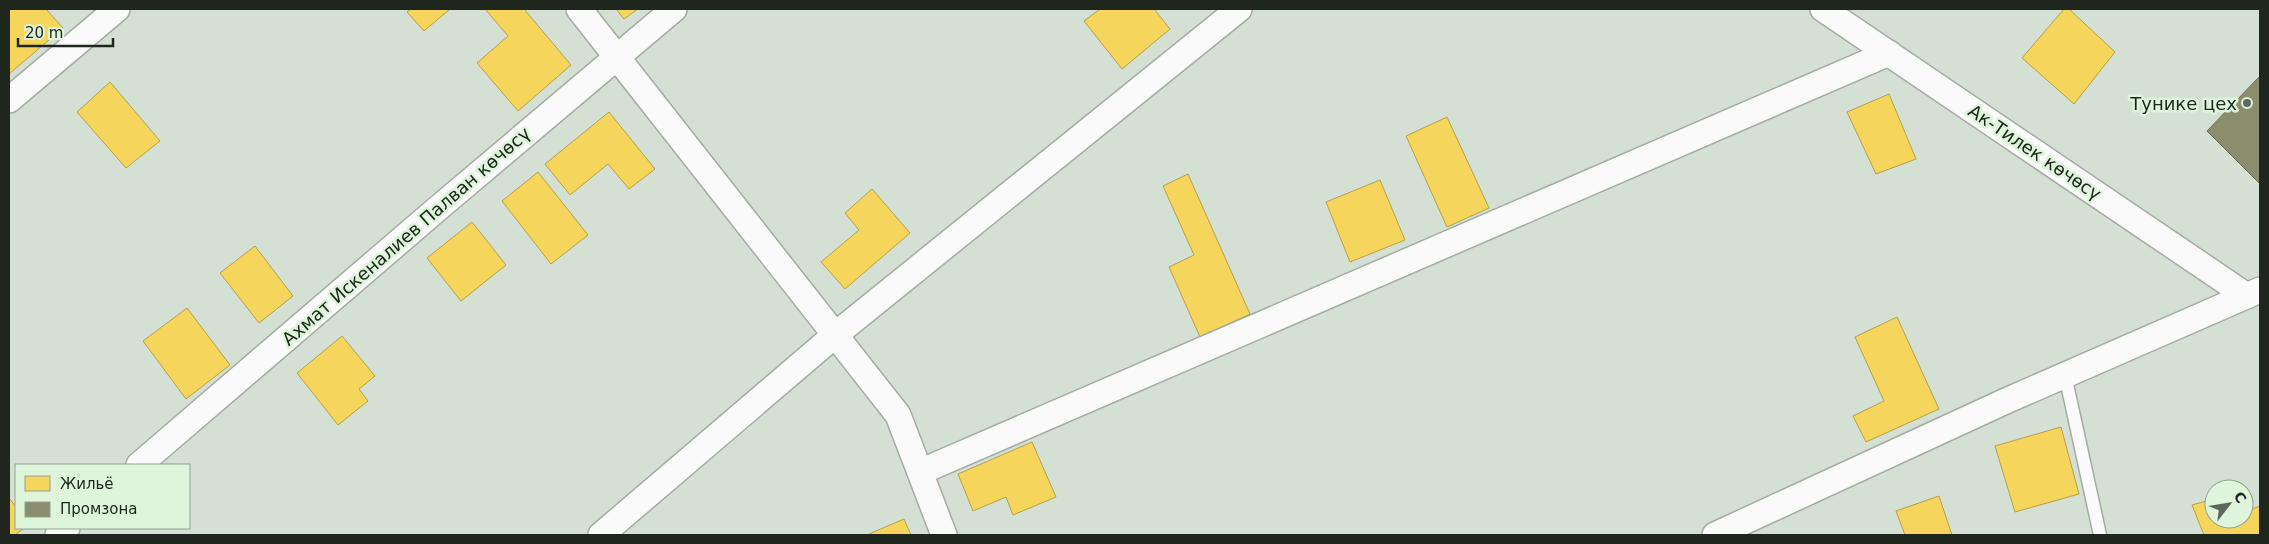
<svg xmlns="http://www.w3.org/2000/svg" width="2269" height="544" font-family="'DejaVu Sans',sans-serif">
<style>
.homes{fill:#f6d55c;stroke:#b5a049}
.industry{fill:#8c8c6e;stroke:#6b6d56}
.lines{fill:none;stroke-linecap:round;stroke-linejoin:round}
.lane-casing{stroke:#a4aca2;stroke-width:15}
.street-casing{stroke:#a4aca2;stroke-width:28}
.lane{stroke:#f9faf9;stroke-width:12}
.street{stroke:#f9faf9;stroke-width:25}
.poi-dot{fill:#5e675d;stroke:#def4db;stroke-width:2}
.labels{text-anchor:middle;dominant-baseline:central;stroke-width:5;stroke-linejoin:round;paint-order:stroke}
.poi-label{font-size:18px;fill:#1e261d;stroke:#def4db;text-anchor:end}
.street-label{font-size:18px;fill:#1e261d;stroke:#def4db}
</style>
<rect width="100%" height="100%" fill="#d5e0d4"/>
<path class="homes" d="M9,9H46L63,28L9,74Z
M411,9H450L424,31L407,12Z
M485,9H524L571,65L518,111L477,63L508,36Z
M616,9H638L624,19Z
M1100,9H1154L1170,29L1122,69L1084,21Z
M2064,9H2069L2115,52L2074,104L2022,58Z
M110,82L160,141L126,168L77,112Z
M1889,94L1916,159L1876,174L1847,112Z
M609,112L655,169L629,189L608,164L570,195L545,164Z
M1447,117L1489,208L1447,227L1406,136Z
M538,172L588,235L551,264L502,201Z
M1188,174L1250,314L1200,337L1169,267L1194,255L1163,186Z
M1380,180L1405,240L1350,262L1326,202Z
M872,189L910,233L845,289L821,262L859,230L845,213Z
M472,222L506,265L461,301L427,258Z
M255,246L293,296L259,323L220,273Z
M187,308L230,365L186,399L143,341Z
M1897,317L1939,409L1866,442L1853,416L1884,401L1855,337Z
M342,336L375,376L359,389L368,401L338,425L297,373Z
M2061,427L2079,494L2015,512L1995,446Z
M1032,442L1056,497L1013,515L1006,497L973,511L958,474Z
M1939,496L1952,535H1905L1896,511Z
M9,498L16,507V528H24L15,535H9Z
M2214,499V519H2244V512L2260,506V535H2204L2192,505Z
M904,519L911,535H869V534Z"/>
<path class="industry" d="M2260,76V184L2207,131Z"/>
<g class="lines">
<defs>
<path id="lane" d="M2065,375L2100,535"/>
<path id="street" d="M579,9L898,415L944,535
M1823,9L2247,296
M9,100L117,9
M139,465L436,210L674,9
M920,472L1889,53
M58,535L67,528
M601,535L835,335L1239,9
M1715,535L2008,400L2260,290"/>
</defs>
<use href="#lane" class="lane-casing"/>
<use href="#street" class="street-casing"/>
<use href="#lane" class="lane"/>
<use href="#street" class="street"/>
</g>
<circle class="poi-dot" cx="2247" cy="103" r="5"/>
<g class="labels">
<g class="poi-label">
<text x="2237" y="103">Тунике цех</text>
</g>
<g class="street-label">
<text transform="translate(2035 152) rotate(34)">Ак-Тилек көчөсү</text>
<text transform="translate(406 236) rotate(-41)">Ахмат Искеналиев Палван көчөсү</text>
</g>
</g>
<rect width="2269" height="544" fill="none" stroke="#1e261d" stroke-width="20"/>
<rect x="15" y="464" width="175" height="65" fill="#def4db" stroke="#91a28f"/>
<rect x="25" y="476" width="25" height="15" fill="#f6d55c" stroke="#91a28f"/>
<text x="60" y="489" font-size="15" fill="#1e261d">Жильё</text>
<rect x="25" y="502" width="25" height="15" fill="#8c8c6e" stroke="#91a28f"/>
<text x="60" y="514" font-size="15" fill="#1e261d">Промзона</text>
<g transform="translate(2229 504) rotate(59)"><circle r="24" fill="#def4db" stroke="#91a28f"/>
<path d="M0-4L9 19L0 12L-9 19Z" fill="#5e675d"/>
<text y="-8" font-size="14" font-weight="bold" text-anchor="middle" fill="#1e261d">С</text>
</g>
<path d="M18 38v8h95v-8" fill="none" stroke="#1e261d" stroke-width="2.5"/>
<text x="25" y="38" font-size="15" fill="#1e261d" stroke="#def4db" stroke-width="4" paint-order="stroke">20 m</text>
</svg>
